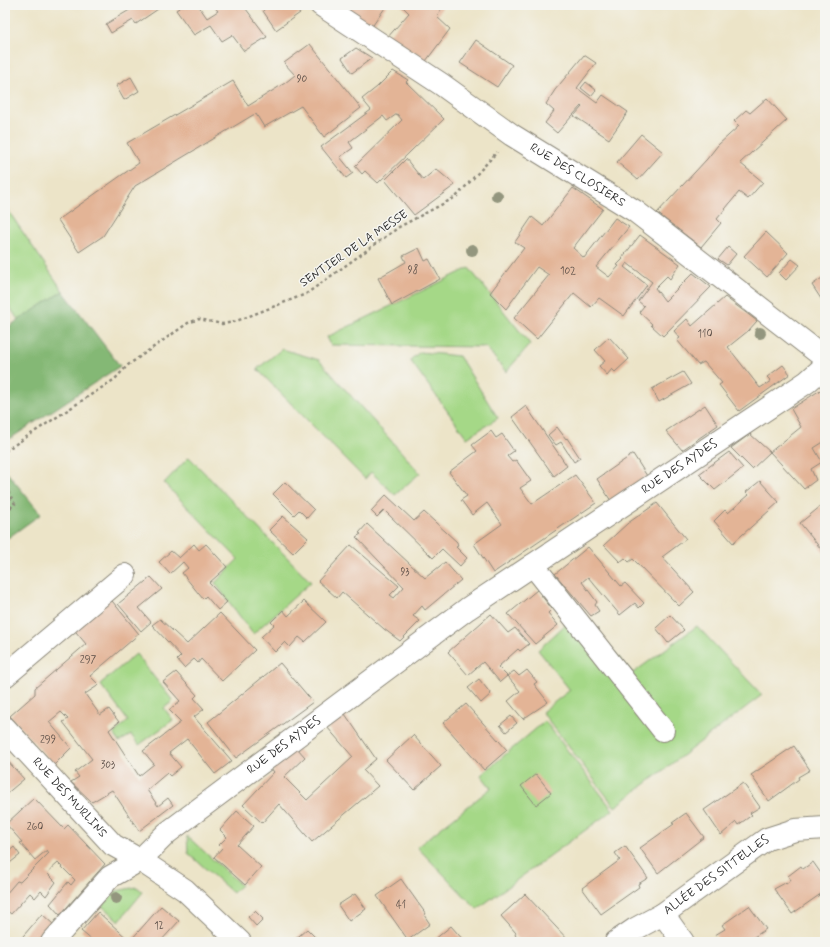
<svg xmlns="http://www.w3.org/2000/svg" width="830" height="947" font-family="Mynerve,sans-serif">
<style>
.green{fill:#a5d887;stroke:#688259}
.forest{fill:#84b874;stroke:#587250}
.building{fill:#e3b496}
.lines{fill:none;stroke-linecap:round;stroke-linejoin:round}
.minor-casing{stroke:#8c887a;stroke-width:24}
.path{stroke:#8c887a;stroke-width:2.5;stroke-dasharray:3 3;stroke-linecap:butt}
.minor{stroke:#fff;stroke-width:22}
.tree{fill:#93967e}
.labels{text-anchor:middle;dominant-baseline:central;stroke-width:3;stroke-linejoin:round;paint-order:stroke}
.number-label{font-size:10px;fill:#594d46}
.street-label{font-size:12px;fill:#2b2b2b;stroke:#f6f6f2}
</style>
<rect width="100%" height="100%" fill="#f6f6f2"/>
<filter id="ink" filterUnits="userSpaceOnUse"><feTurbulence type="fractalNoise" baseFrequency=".025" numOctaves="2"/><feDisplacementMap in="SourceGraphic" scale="8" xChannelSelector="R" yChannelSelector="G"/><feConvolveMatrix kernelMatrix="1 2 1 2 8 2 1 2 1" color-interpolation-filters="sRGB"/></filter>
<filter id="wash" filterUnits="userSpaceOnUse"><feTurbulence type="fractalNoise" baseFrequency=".012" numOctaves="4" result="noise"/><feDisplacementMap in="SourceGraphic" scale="16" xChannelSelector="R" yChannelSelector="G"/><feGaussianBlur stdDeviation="0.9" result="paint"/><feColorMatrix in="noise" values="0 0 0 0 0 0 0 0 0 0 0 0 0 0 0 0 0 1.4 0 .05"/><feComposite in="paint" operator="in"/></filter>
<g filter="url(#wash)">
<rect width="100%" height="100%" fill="#ece4c8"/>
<path class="green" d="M5,206L63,291L19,321L5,300Z
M469,268L530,344L506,372L486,347L331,345L327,337Z
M282,349L319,360L420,473L395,495L371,472L365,479L257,369Z
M420,352L459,356L498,418L467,438L410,360Z
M189,457L311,582L253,634L215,583L238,559L164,483Z
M567,623L593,629L633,673L697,626L762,695L615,807L542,712L570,690L538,650Z
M136,654L173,701L164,708L173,720L139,745L131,735L119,742L114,733L128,721L100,684Z
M545,721L613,810L477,909L417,847L491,788L481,775Z
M187,836L241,885L233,893L188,853Z
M137,887L143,892L119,921L102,906L116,891Z"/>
<path class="forest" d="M63,291L120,366L5,442V329Z
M5,470L41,514L5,540Z"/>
<g id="blocks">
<path class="building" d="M138,5H164L136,24L133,20L111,33L106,24Z
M184,5H198L207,18L218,11L213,5H243L267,37L244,51L232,35L222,41L211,25L194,35L176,10Z
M267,5H293L301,10L300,13L276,30L263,11Z
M336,5H387L371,28Z
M401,5H443L437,17L450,29L426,61L387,38L409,13Z
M476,40L512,65L497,87L460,63Z
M310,44L361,108L324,137L301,106L264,127L256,114L253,115L135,186L103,236L79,252L58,220L139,163L127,143L233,81L248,106L285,83L295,75L284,63Z
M356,48L372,58L352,73L342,58Z
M584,55L596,63L577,88L597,103L603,95L628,112L609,139L574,116L582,107L581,106L557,133L545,123L554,111L546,104L555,90Z
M393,71L408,80L406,82L444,119L378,183L365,171L362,174L355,166L402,120L397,114L387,121L383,116L349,142L353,148L340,157L353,173L346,178L321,147L371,110L362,99L377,87Z
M131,77L139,91L124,100L116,86Z
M586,82L596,90L591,96L581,88Z
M767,98L787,120L740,163L763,182L748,199L739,192L717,219L721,223L701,247L657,213L707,159L718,145L739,126L734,121L746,110L750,113Z
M641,134L663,152L638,180L617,162Z
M406,159L423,180L436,169L455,185L414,215L385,180Z
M573,188L603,209L573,248L584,258L615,218L629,227L596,267L609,277L619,266L617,265L623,259L622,258L640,235L680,264L670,279L667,276L655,288L665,301L693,273L711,287L663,336L651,325L652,324L639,312L644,306L638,301L652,282L627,263L624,267L647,285L624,316L599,298L591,307L574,293L537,339L514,318L549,275L537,267L506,309L490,293L524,248L515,242L532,217L543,226Z
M766,232L788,253L767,277L744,256Z
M728,247L736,254L727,265L718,259Z
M419,248L425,261L429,259L440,279L392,305L378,278L406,262L403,256Z
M792,259L800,265L786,280L779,273Z
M825,276V305L812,285Z
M725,297L757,321L748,331L728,347L760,388L771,381L767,377L783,365L790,374L739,411L719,385L722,383L704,362L698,365L677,340L680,338L674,331L687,319L692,326Z
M609,337L629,359L615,372L612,369L607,375L599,366L605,361L595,350Z
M683,372L691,384L659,402L652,389Z
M825,387V441L814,448L822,462L811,469L816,480L804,489L770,452L801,427L791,409Z
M705,405L718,425L682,450L666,431Z
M526,406L567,466L554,476L512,417Z
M557,427L566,439L567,438L580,458L574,462L561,442L556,445L548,435Z
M491,431L496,438L502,434L514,451L507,456L512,462L516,460L531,481L520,488L532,504L575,475L596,503L493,573L474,544L502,524L487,503L472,515L461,500L467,496L449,472L477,451L472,445Z
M750,434L770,452L752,469L731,448Z
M729,452L743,468L715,490L699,474Z
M633,454L647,476L611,501L597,479Z
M760,481L779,502L733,543L714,521L725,510L728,513L749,495L746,492Z
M285,482L314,510L307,518L299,510L294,515L273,494Z
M386,495L414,521L424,512L457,542L458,546L456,547L467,558L460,566L442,549L433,558L384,510L377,517L371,511Z
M657,503L686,539L662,557L694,592L679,606L633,559L629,562L625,558L620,562L604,545L628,523Z
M821,506L825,510V554L800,523Z
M283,516L308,538L293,553L269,530Z
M367,524L425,578L445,562L461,580L425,610L422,606L413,616L420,621L400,641L384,629L342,592L337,598L318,581L351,545L399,586L390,595L394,598L404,587L356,537L361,534L359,533Z
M194,544L199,550L206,544L227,567L209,583L227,602L218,610L206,596L203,599L182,573L188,568L183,562L170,574L159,562L171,551L179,558Z
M588,547L621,586L625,583L644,603L639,608L635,603L620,615L588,577L582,582L597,602L595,605L599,611L591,616L555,574Z
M151,577L162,589L139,608L151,622L141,631L118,604Z
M537,590L552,609L548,613L558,625L535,644L508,614Z
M108,596L139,634L90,676L99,685L85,694L100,715L109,709L119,722L109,730L139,776L154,764L143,751L181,722L169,710L180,701L163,682L176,672L197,695L194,698L204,709L194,717L232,761L215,774L187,739L169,753L181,767L170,776L167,773L147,790L158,806L168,798L173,805L139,831L112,790L92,802L71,782L79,777L75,772L92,759L63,722L68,719L61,712L49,722L71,748L54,765L10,716L35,694V688L86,644L71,626Z
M304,601L326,622L305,642L299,637L290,647L285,642L275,652L261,637L274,625L271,622L283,610L288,616Z
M220,613L255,650L222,681L201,659L198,663L194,659L184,668L177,660L181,656L152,625L160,619L187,644Z
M491,614L508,633L515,628L529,644L520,651L518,649L498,667L507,676L500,682L483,662L468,675L448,652Z
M670,615L684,630L668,643L656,628Z
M280,663L313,702L236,758L208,722Z
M527,670L537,682L534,684L548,702L523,719L508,701L520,691L507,676L514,671L519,676Z
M479,679L491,694L481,703L468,688Z
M466,704L507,750L484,770L443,723Z
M345,714L376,759L363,770L378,786L312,842L279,804L262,823L243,805L274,772L270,767L297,748L305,757L284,777L307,800L353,757L327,727Z
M511,716L517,723L506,732L500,725Z
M413,735L441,766L414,790L386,760Z
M794,746L810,770L798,777L799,779L769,801L751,775Z
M5,758L24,779L5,795Z
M536,774L551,793L536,805L521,786Z
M743,783L760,807L750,813L752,815L738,825L736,822L721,835L704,810Z
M34,798L64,829L68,825L105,864L60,915L50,904L68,882L71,885L75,880L58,863L47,873L56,882L46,896L41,891L35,898L30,893L11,914L5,909V895L17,881L20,882L49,853L47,850L35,860L20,843L22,842L6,824Z
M237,811L254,826L237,845L261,867L245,885L214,857L222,848L219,845L227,837L220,830Z
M686,813L704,837L658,873L640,848L674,824L672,823Z
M625,846L648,878L638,884L639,887L601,914L582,888L620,860L615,853Z
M14,847L20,855L6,866L5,864V855Z
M813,862L825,879V891L792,914L774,889L785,883L786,884L791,880L788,876L801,866L803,869Z
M401,879L426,914L424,915L430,924L408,940L377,896Z
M355,894L366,909L349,921L338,905Z
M525,894L570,942H521L515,935L516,933L501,916Z
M161,906L179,921L160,942H94L81,931L98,912L130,941Z
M749,906L766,929L751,939L753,942H720L715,935L725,929L722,925Z
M255,911L263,919L256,926L248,917Z
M42,914L54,925L40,942H18Z
M451,926L465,942H431L434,939V940Z
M307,929L320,942H292Z"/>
</g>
</g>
<g filter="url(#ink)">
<use href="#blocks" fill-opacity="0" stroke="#8c887a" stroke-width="1"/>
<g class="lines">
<defs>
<g id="minor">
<path id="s1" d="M321,5L441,84L512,135L635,211L825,358"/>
<path d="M533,565L663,730"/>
<path d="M5,676L125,575"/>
<path id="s2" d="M5,728L113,845L140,860L185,890L240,942"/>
<path d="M663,914L683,942"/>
<path id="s3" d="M52,942L110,877L140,860L167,833L467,609L807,382L825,366"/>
<path id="s4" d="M616,942L635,929L663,914L767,839L795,830L825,828"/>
</g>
</defs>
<use href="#minor" class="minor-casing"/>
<path class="path" d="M5,451L115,379L128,365L188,323L199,319L222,324L234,322L306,294L399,227L456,197L497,152
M5,486L15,504L5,512"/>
<use href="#minor" class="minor"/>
</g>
<g class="tree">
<circle cx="497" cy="196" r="6"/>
<circle cx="472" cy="250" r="6"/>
<circle cx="760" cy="333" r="6"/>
<circle cx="116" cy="898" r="6"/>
</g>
</g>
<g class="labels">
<g class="number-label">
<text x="302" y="79">90</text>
<text x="413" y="270">98</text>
<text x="568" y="271">102</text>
<text x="705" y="334">110</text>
<text x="405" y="572">93</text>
<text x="88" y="660">297</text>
<text x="48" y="740">299</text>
<text x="108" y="765">303</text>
<text x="35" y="827">260</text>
<text x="401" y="905">41</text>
<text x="159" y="926">12</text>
</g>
<g class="street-label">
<text stroke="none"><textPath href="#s1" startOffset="308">RUE DES CLOSIERS</textPath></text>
<text transform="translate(354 249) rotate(-34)">SENTIER DE LA MESSE</text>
<text stroke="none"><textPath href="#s3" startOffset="790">RUE DES AYDES</textPath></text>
<text stroke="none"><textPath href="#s3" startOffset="306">RUE DES AYDES</textPath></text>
<text stroke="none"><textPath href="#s2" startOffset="95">RUE DES MURLINS</textPath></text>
<text stroke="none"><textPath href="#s4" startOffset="121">ALLÉE DES SITTELLES</textPath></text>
</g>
</g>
<rect width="830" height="947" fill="none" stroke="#f6f6f2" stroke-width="20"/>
</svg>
